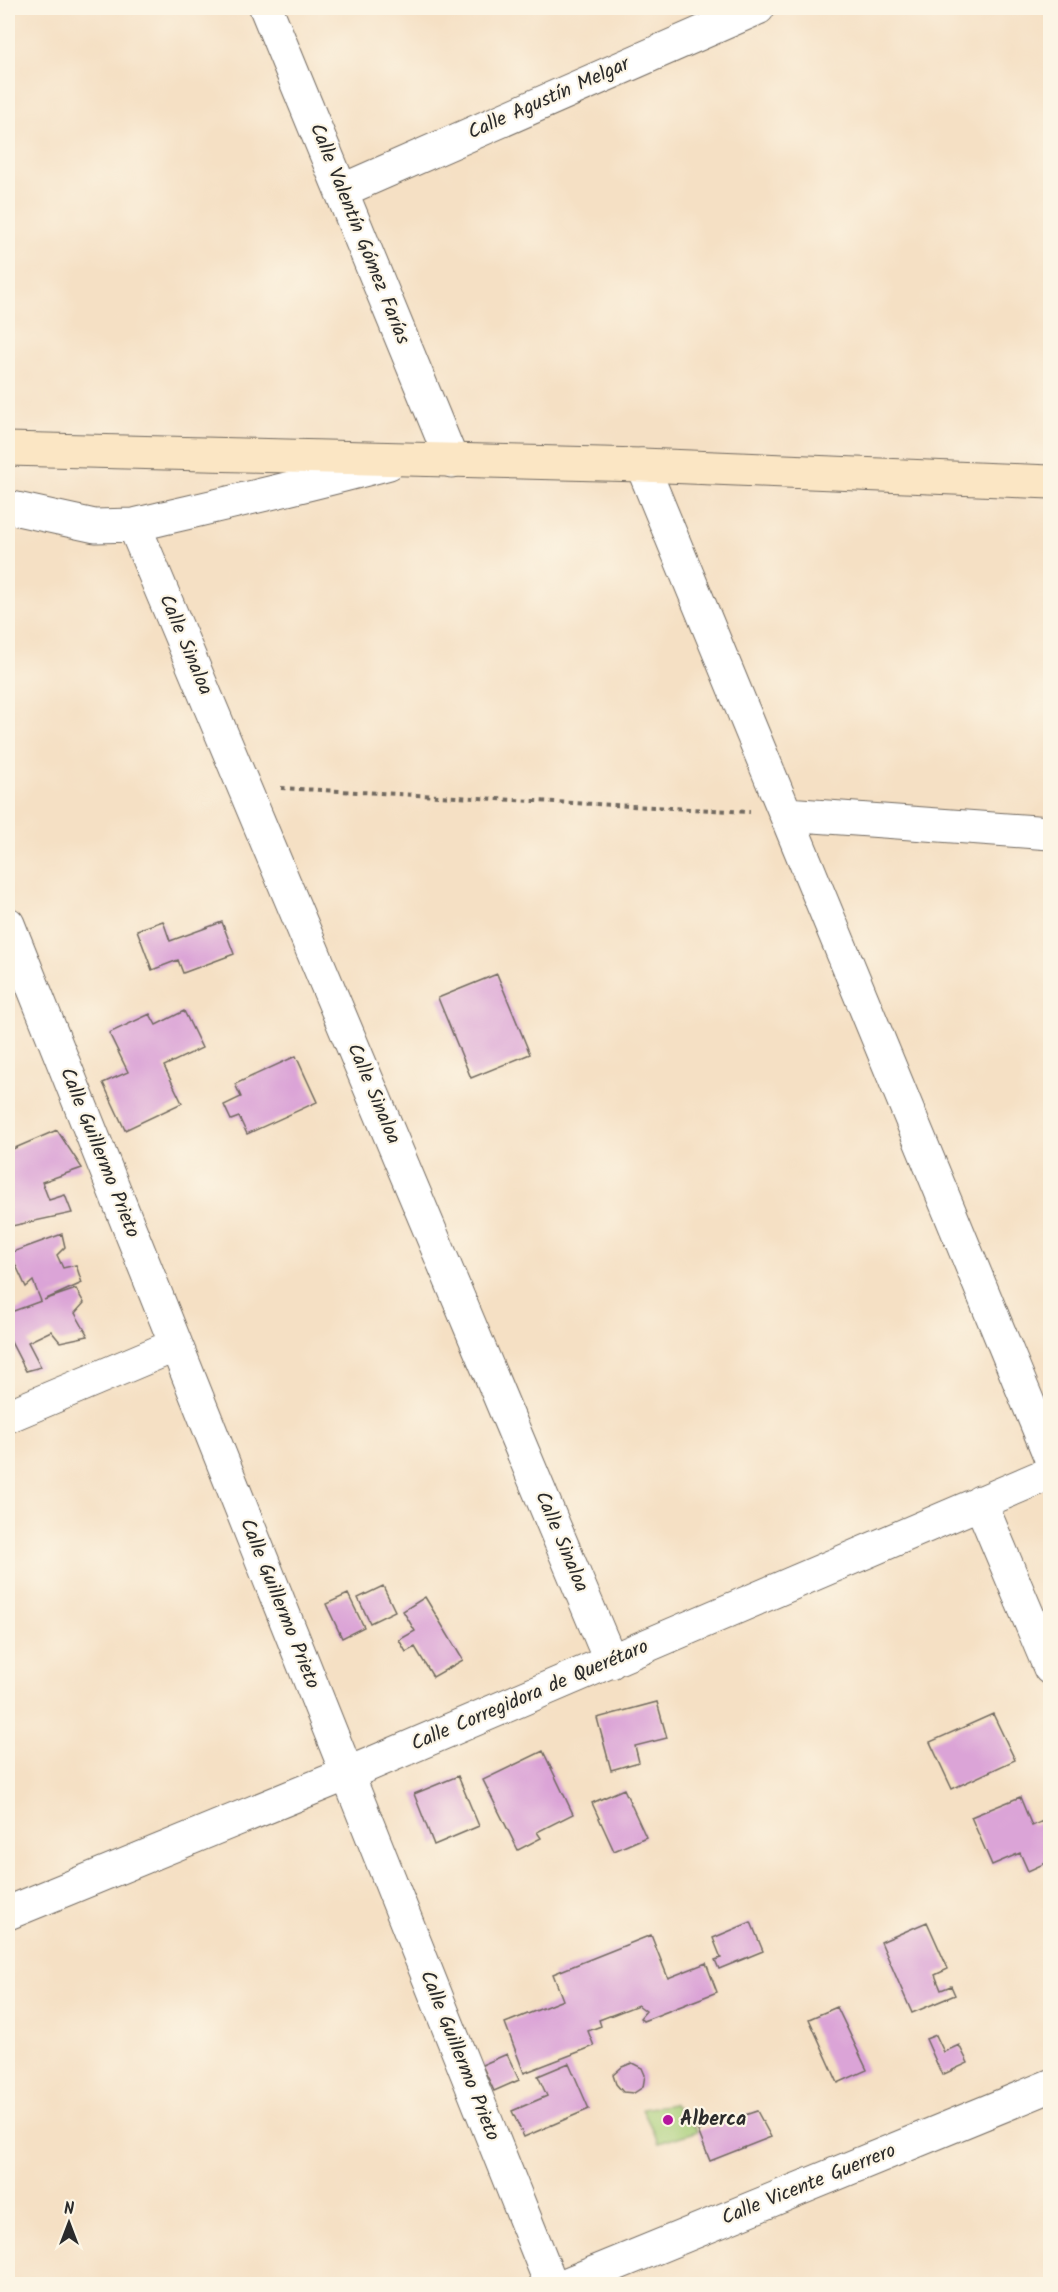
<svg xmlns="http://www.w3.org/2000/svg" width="1058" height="2292" font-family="Kalam,sans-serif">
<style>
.green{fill:#a7ce78;stroke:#697c52;stroke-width:1.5}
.building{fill:#dba4d7}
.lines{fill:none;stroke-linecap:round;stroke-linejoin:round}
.street-casing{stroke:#726a61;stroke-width:35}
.secondary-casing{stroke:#726a61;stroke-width:35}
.path{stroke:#726a61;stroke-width:4;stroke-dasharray:4.5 4.5;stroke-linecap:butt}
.street{stroke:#fff;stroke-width:33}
.secondary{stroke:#fbe6c4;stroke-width:33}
.poi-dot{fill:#b5179e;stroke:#fcf5e5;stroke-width:2}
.labels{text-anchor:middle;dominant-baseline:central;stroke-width:4.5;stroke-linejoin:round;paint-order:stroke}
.street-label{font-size:20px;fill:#2b2b2b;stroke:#fcf5e5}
.poi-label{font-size:20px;font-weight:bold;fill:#2b2b2b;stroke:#fcf5e5;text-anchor:start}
</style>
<rect width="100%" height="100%" fill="#fcf5e5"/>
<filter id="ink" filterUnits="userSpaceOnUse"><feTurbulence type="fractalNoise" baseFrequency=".0167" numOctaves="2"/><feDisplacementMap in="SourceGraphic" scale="12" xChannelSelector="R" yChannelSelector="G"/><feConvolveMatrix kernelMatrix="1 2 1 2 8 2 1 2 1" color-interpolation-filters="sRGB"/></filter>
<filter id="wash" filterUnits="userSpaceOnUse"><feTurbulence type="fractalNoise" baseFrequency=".008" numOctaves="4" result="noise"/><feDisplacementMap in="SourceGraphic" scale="24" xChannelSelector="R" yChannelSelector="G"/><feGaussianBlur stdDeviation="1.35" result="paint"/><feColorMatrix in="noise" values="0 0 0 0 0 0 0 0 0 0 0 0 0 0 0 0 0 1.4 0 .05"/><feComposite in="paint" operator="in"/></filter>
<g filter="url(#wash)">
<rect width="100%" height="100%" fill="#f5e0c4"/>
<path class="green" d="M673,2104L698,2131L659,2143L642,2109Z"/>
<g id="blocks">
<path class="building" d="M163,921L170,941L222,922L234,954L183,973L178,960L152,970L137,930Z
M497,974L530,1054L471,1078L438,998Z
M184,1011L202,1048L164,1066L182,1103L125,1130L103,1083L128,1072L109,1033L150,1014L156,1025Z
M296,1056L317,1102L247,1134L239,1117L231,1120L224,1105L241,1097L235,1084Z
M57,1130L82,1168L42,1182L49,1200L65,1195L72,1213L12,1226L8,1217V1151Z
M62,1234L65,1247L57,1255L63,1268L76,1265L82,1283L44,1300L76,1289L84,1303L75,1313L88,1336L60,1342L51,1331L28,1342L41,1367L26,1371L8,1336V1313L41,1301L33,1281L26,1287L10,1253Z
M383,1586L395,1611L370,1623L358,1598Z
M348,1594L364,1627L342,1638L326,1604Z
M425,1597L463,1660L433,1677L415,1647L406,1652L399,1640L415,1631L403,1611Z
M657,1702L667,1738L635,1746L639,1762L611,1770L597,1718Z
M993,1714L1015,1760L952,1789L930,1742Z
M543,1751L573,1814L537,1832L541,1838L518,1850L483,1780Z
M458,1776L479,1826L434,1845L414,1794Z
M624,1789L646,1837L614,1851L592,1803Z
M1020,1797L1032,1826L1050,1818V1861L1028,1871L1020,1853L992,1865L971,1817Z
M751,1922L763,1951L719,1969L715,1960L721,1958L713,1938Z
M927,1922L948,1969L935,1975L941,1990L951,1986L955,1995L912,2013L881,1942Z
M651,1935L668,1978L706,1963L717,1992L643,2021L640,2018L646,2011L638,2005L599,2020L601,2026L588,2031L594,2046L524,2073L505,2023L563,2000L553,1974Z
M837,2007L867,2070L838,2083L809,2019Z
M936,2035L944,2052L959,2045L968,2063L942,2075L926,2039Z
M507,2054L519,2080L494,2091L482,2065Z
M569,2063L589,2109L524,2137L512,2111L547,2096L538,2076Z
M632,2063L642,2068L645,2075L643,2087L634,2093L623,2092L616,2084L613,2075L622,2067Z
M757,2111L771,2137L710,2161L698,2131Z"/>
</g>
</g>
<g filter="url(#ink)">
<use href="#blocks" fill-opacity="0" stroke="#726a61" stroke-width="1.5"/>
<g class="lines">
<defs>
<path id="street" d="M266,8L452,461
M341,191L758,8
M642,465L1050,1456
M8,507L95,526L134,525L611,1662
M134,525C219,505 305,486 389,463
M786,814L1050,833
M8,924L551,2284
M8,1416L176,1345
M980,1502L1050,1668
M8,1913L347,1774L1050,1473
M567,2284L1050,2086"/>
<path id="secondary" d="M8,449L642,465L1050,482"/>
</defs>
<use href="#street" class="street-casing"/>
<use href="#secondary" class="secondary-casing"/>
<path class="path" d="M281,788L750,812"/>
<use href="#street" class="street"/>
<use href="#secondary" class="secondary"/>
</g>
</g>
<circle class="poi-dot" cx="668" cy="2120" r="6"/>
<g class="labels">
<g class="street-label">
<text transform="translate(549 99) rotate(-24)">Calle Agustín Melgar</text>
<text transform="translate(359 234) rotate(68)">Calle Valentín Gómez Farías</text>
<text transform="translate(185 645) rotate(67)">Calle Sinaloa</text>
<text transform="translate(373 1094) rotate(67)">Calle Sinaloa</text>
<text transform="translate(99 1153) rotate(68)">Calle Guillermo Prieto</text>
<text transform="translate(561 1542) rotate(67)">Calle Sinaloa</text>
<text transform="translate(279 1604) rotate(68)">Calle Guillermo Prieto</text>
<text transform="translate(530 1696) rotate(-23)">Calle Corregidora de Querétaro</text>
<text transform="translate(459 2056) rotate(68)">Calle Guillermo Prieto</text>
<text transform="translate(809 2185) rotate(-22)">Calle Vicente Guerrero</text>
</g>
<g class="poi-label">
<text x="680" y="2120">Alberca</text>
</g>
</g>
<rect width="1058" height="2292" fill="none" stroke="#fcf5e5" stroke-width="30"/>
<g transform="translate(69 2223)" stroke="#fcf5e5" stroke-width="4.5" paint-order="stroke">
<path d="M0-4.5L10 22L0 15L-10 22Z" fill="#2b2b2b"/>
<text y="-9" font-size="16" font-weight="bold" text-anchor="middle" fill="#2b2b2b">N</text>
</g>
</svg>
